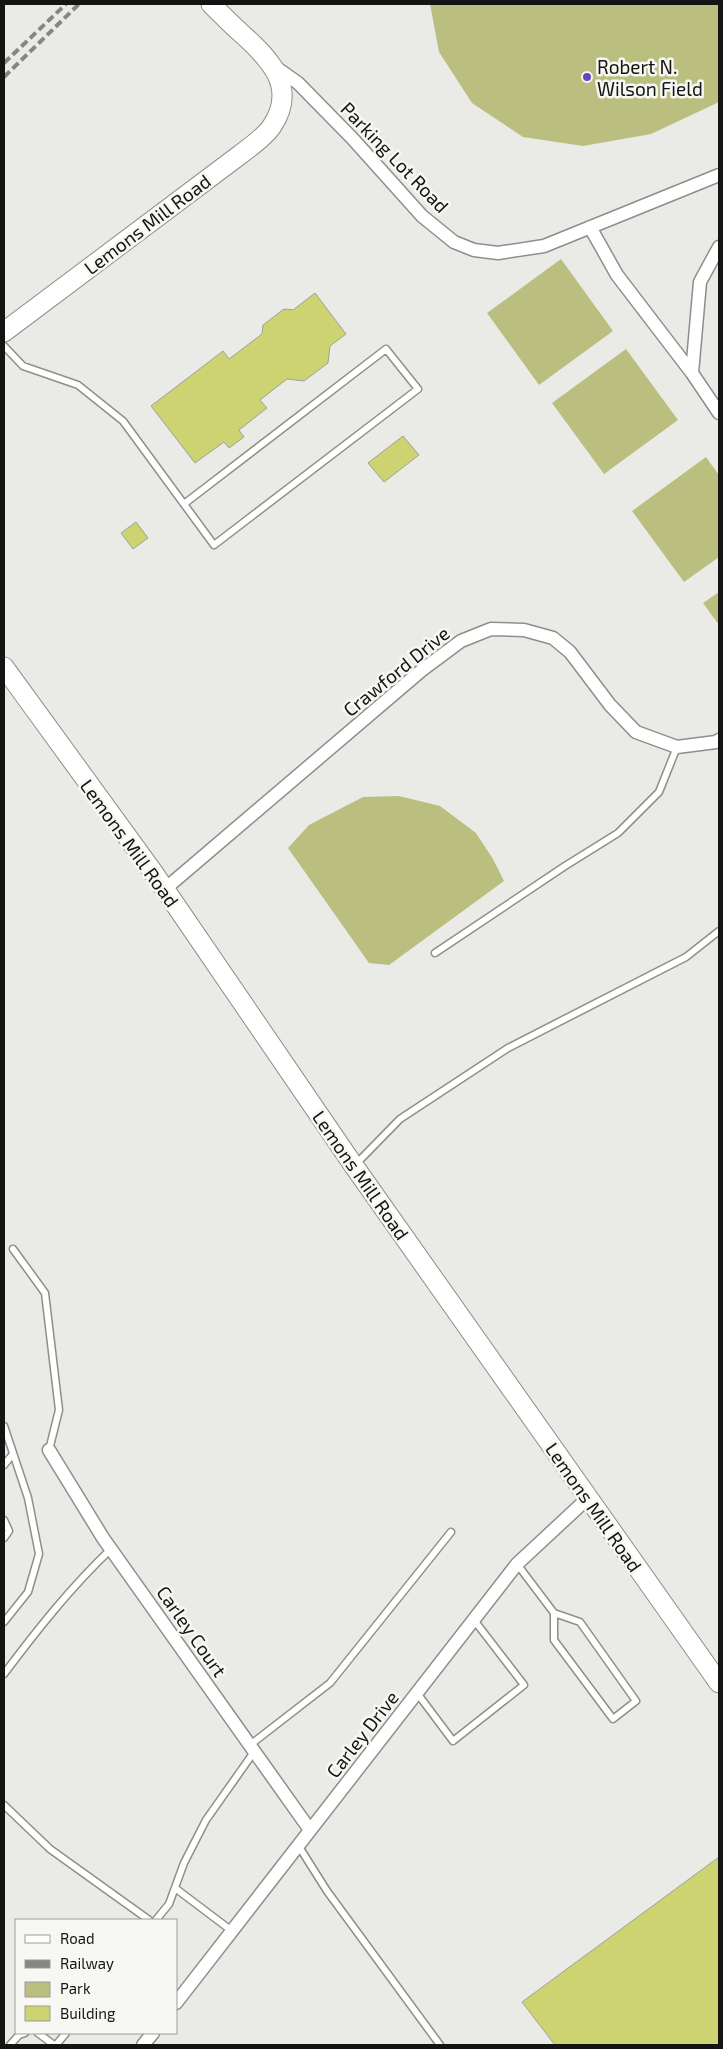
<svg xmlns="http://www.w3.org/2000/svg" width="723" height="2049" font-family="'Exo 2',sans-serif">
<style>
.green{fill:#babf80}
.building{fill:#ced371;stroke:#a0a09c}
.lines{fill:none;stroke-linecap:round;stroke-linejoin:round}
.lane-casing{stroke:#8e8e8b;stroke-width:9}
.street-casing{stroke:#8e8e8b;stroke-width:15}
.secondary-casing{stroke:#8e8e8b;stroke-width:21}
.lane{stroke:#fff;stroke-width:6}
.street{stroke:#fff;stroke-width:12}
.secondary{stroke:#fff;stroke-width:19}
.rail{stroke:#868684;stroke-width:4;stroke-dasharray:8 4;stroke-linecap:butt}
.poi-dot{fill:#6745bd;stroke:#f7f7f3;stroke-width:2}
.labels{text-anchor:middle;dominant-baseline:central;stroke-width:5;stroke-linejoin:round;paint-order:stroke}
.poi-label{font-size:19px;fill:#141413;stroke:#f7f7f3;text-anchor:start}
.street-label{font-size:19px;fill:#141413;stroke:#f7f7f3}
</style>
<rect width="100%" height="100%" fill="#eaeae6"/>
<path class="green" d="M430,4H719V102L651,134L583,146L523,137L472,103L439,52Z
M561,259L613,331L539,385L487,313Z
M626,349L678,420L604,474L552,403Z
M706,457L719,475V557L684,582L632,511Z
M719,592V625L703,603Z
M399,796L440,806L476,833L493,859L504,881L389,965L369,963L288,848L309,825L363,797Z"/>
<path class="building" d="M315,293L346,334L330,346L328,363L304,381L287,379L260,400L267,408L239,430L244,437L229,448L224,442L195,463L151,406L223,351L229,359L262,334L263,325L284,309L293,310Z
M403,436L419,455L384,482L368,463Z
M136,522L148,538L133,549L121,533Z
M719,1857V2045H555L522,2002Z"/>
<g class="lines">
<defs>
<path id="lane" d="M4,346L23,366L78,385L123,421L214,545L418,389L386,349L184,504
M435,953L565,866L618,833L659,792L677,747
M355,1165L400,1119L508,1048L686,957L719,931
M13,1249L45,1293L59,1410L49,1450
M4,1426L28,1498L39,1554L28,1592L4,1622
M4,1465L13,1454
M4,1520L9,1531L4,1538
M517,1564L554,1613L580,1622L636,1701L613,1719L554,1640V1613
M4,1674C37,1630 71,1587 111,1549
M417,1693L453,1741L524,1685L474,1620
M250,1745L330,1683L451,1532
M4,1805L50,1849L149,1920
M298,1845L327,1891L440,2045
M175,1888L232,1931
M156,1920L169,1904L184,1863L206,1820L254,1752
M38,2033L54,2045
M10,2045L19,2035L25,2033
M56,2045L66,2033"/>
<path id="street" d="M274,66L298,83L352,138L422,216L454,242L474,250L498,253L544,246L719,175
M590,227L617,275L692,373
M719,247L700,282L692,373L719,413
M165,889L422,670L461,641L491,629L524,630L553,638L570,652L610,705L636,732L677,747L716,742L719,740
M49,1450L103,1538L310,1830
M176,2003L517,1564L588,1498
M143,2045L153,2033"/>
<path id="secondary" d="M4,332L241,154C251,146 265,137 272,126C298,87 269,58 242,34C231,24 221,14 211,4
M4,667L153,872L354,1166L719,1683"/>
</defs>
<use href="#lane" class="lane-casing"/>
<use href="#street" class="street-casing"/>
<use href="#secondary" class="secondary-casing"/>
<use href="#lane" class="lane"/>
<use href="#street" class="street"/>
<use href="#secondary" class="secondary"/>
<path class="rail" d="M4,63L66,4
M4,77L79,4"/>
</g>
<circle class="poi-dot" cx="587" cy="77" r="5"/>
<g class="labels">
<g class="poi-label">
<text x="597" y="66">Robert N.<tspan x="597" dy="22">Wilson Field</tspan></text>
</g>
<g class="street-label">
<text transform="translate(395 157) rotate(46)">Parking Lot Road</text>
<text transform="translate(147 224) rotate(-37)">Lemons Mill Road</text>
<text transform="translate(396 671) rotate(-39)">Crawford Drive</text>
<text transform="translate(130 843) rotate(54)">Lemons Mill Road</text>
<text transform="translate(361 1175) rotate(55)">Lemons Mill Road</text>
<text transform="translate(594 1507) rotate(55)">Lemons Mill Road</text>
<text transform="translate(192 1631) rotate(55)">Carley Court</text>
<text transform="translate(362 1734) rotate(-52)">Carley Drive</text>
</g>
</g>
<rect width="723" height="2049" fill="none" stroke="#141413" stroke-width="10"/>
<rect x="15" y="1919" width="162" height="115" fill="#f7f7f3" stroke="#9c9c99"/>
<rect x="25" y="1935" width="25" height="8" fill="#ffffff" stroke="#9c9c99"/>
<text x="60" y="1944" font-size="15" fill="#141413">Road</text>
<rect x="25" y="1960" width="25" height="8" fill="#868684" stroke="#9c9c99"/>
<text x="60" y="1969" font-size="15" fill="#141413">Railway</text>
<rect x="25" y="1982" width="25" height="15" fill="#babf80" stroke="#9c9c99"/>
<text x="60" y="1994" font-size="15" fill="#141413">Park</text>
<rect x="25" y="2006" width="25" height="15" fill="#ced371" stroke="#9c9c99"/>
<text x="60" y="2019" font-size="15" fill="#141413">Building</text>
</svg>
